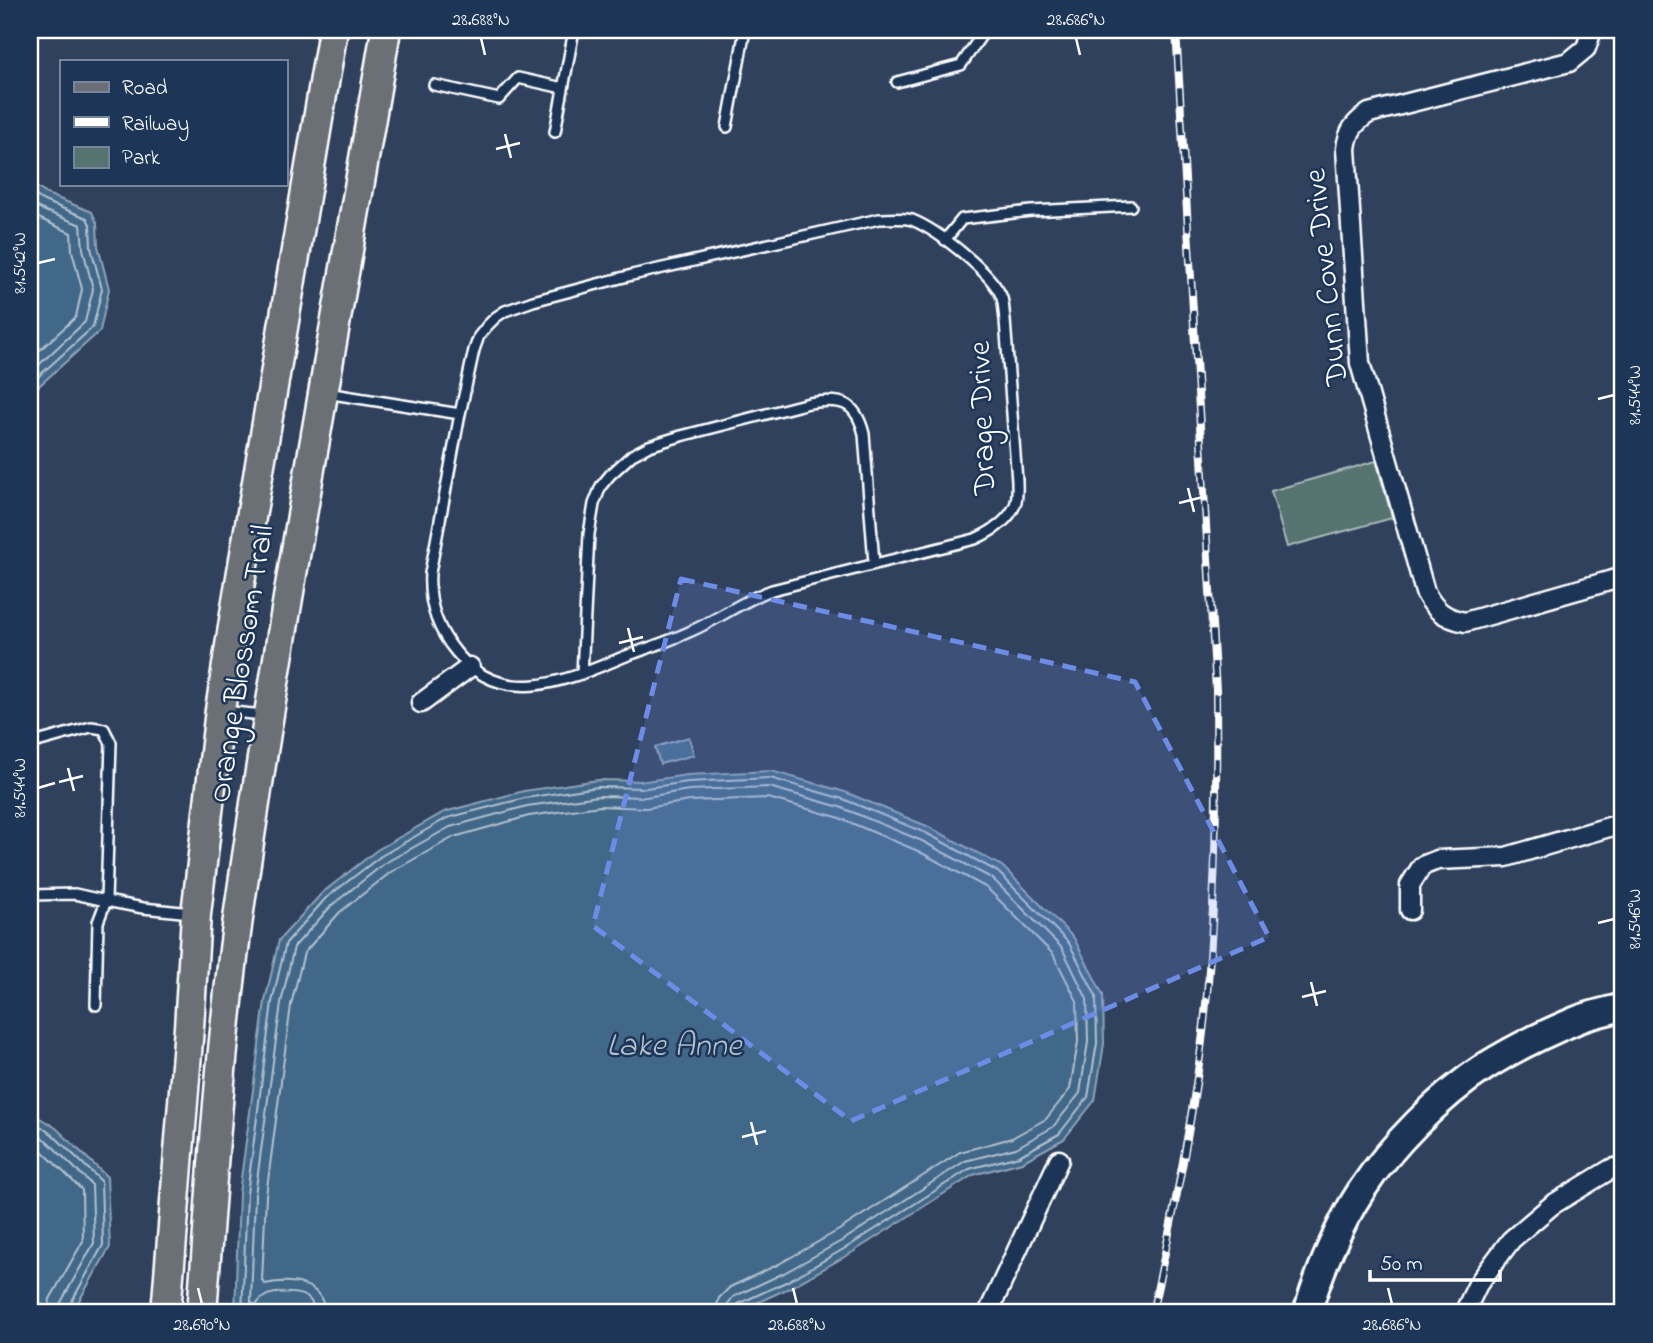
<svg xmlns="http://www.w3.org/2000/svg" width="1653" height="1343" font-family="'Indie Flower',sans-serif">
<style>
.green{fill:#557371;stroke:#aab9b8;stroke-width:2}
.water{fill:#426789;stroke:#8ea4b8;stroke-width:2}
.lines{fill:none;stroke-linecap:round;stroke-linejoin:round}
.shore{stroke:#b3c2d0;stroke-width:2}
.lane-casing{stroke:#fff;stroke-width:14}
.street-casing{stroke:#fff;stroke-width:23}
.secondary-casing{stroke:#fff;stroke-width:32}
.primary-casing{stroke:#fff;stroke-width:33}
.lane{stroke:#1d3557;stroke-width:9}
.street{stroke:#1d3557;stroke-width:18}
.secondary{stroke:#1d3557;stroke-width:26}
.primary{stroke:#6b6f75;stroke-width:28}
.rail-casing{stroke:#fff;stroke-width:8}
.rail{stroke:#1d3557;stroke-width:5;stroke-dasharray:16;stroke-linecap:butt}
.marked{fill:#6c8ce6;fill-opacity:0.2;stroke:#6c8ce6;stroke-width:5;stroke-dasharray:14 9;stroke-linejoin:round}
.ticks{fill:none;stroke:#fff;stroke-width:2.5}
.labels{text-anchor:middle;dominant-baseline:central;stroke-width:5;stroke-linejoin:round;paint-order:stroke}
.street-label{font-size:32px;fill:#fff;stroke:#1d3557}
.water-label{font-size:33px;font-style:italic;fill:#b3c2d0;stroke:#1d3557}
.neatline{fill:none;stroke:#fff;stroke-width:2.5}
.ticks-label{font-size:18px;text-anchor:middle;fill:#fff}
</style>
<rect width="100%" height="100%" fill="#30415d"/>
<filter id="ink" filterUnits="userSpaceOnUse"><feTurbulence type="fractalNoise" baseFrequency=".0143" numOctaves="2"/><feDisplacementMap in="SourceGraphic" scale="14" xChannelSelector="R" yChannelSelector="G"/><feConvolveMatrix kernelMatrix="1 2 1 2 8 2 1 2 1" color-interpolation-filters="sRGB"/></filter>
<g filter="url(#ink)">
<path class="green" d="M1376,461L1392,518L1287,547L1271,491Z"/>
<path class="water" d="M30,183L47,194L92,212L97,223L98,246L109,289L100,331L30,394Z
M689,737L694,755L660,764L655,747Z
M771,771L845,792L929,827L1002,866L1074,938L1103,995L1104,1044L1095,1100L1064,1139L1022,1162L973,1175L853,1252L791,1287L735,1313H328L280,1308L259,1313H235L239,1193L265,1001L279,940L322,893L377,850L444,812L524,791L598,780L646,781L687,775Z
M30,1112L56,1128L107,1177L110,1247L72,1313H30Z"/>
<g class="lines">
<path class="shore" d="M30,192L44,201L87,218L90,225L91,248L102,289L93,327L30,384
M30,202L40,209L81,225L83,249L93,289L85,322L30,373
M30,214L71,233L72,251L82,289L76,317L30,359
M30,1120L52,1134L101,1181L103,1245L68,1308L67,1313
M30,1130L47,1141L92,1185L94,1243L60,1304L58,1313
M30,1142L40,1149L82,1190L83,1241L50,1299L48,1313
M242,1313L247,1194L272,1002L286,943L326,898L381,856L447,818L525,798L598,787L646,788L688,782L770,778L843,799L926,833L998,872L1069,943L1096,996L1097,1043L1088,1097L1059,1134L1019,1156L969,1169L849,1246L788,1281L738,1304L735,1308L734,1313
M314,1313C314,1307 313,1302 308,1298C299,1291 273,1291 264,1297C261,1299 258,1302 256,1305L253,1304L251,1302L255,1195L281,1003L294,947L332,905L385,863L450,827L527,806L599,796L646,797L689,790L769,787L840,807L922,841L993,879L1062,948L1087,999L1088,1042L1080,1093L1053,1127L1016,1148L965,1161L845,1239L784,1273L733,1297L727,1305L726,1313
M325,1313C323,1281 290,1279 265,1284L262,1281L266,1196L291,1005L304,953L340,912L391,872L454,837L529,816L600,806L646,808L690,801L768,798L837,817L918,851L987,888L1053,954L1077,1001L1078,1042L1070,1089L1046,1119L1012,1138L960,1152L839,1230L779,1264L730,1287L719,1298L715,1313"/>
<defs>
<path id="lane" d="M897,82L961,65L985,30
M434,85L499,99L518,78L563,88
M727,127L745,30
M555,132L574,30
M879,219C889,219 903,217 912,220C937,230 993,273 1002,298C1004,305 1004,313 1005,320L1017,481C1017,488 1018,498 1015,505C1008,522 991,532 975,539L772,590C743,600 719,619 691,631C670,641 648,648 626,656C569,679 504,711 456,652C437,629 428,604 430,573L460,414L474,350L479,336L487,326L496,317L505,311L533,301L632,275Z
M945,240L962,219L1031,211L1131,206
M326,393L460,414
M582,674L589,534L594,504L601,486L610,475L632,455L649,446L681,436L809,403C841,398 856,401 864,434L874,563
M222,711L264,715
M30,744L91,727L104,729L111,743L106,901L143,908L191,913
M30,895L75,894L106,901L98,922L96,1005"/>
<path id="street" d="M1592,30L1586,48L1569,62L1369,113C1354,123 1348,131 1346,149L1360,363L1425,592C1435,611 1445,618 1465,622L1623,577
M421,703L470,667
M1410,910V885L1422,866L1437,860L1506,857L1623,823
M988,1313L1059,1160
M1464,1313L1478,1284L1511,1240L1552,1205L1611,1169L1623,1166"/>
<path id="secondary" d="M1307,1313C1318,1275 1339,1224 1361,1191C1391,1145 1440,1096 1486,1066C1514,1048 1546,1033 1577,1020C1592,1014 1608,1011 1623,1007"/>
<path id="primary" d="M166,1313L189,1028L196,914L220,710L237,601L333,30
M202,1313C212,1177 221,1040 240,904C282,612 337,321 386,30"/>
</defs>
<use href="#lane" class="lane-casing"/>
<use href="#street" class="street-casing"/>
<use href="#secondary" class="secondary-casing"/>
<use href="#primary" class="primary-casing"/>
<use href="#lane" class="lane"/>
<use href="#street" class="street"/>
<use href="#secondary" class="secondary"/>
<use href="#primary" class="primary"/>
<defs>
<path id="rail" d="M1152,1313C1171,1228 1188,1143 1200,1057C1216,936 1217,813 1216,690L1176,30"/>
</defs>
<use href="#rail" class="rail-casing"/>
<use href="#rail" class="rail"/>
</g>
</g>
<path class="marked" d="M681,579L1135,682L1269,937L851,1121L593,926Z"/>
<path class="ticks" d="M481,38L485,55M1076,38L1080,55M505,134L511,158M496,149L520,143M38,263L55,259M1598,399L1614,395M1188,488L1194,512M1179,503L1203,497M628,628L634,652M619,643L643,637M68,768L74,791M59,782L83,776M38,788L55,783M1598,923L1614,919M1311,982L1317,1006M1302,997L1326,991M751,1122L757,1145M742,1137L766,1131M198,1288L202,1304M793,1288L797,1304M1388,1288L1392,1304"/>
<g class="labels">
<g class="street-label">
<text transform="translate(1328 277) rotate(-96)">Dunn Cove Drive</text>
<text transform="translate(984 418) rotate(-92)">Drage Drive</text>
<text transform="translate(243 664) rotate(-81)">Orange Blossom Trail</text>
</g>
<g class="water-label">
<text x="674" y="1047">Lake Anne</text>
</g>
</g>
<rect width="1653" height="1343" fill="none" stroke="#1d3557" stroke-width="77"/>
<rect x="60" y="60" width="228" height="126" fill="#1d3557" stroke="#77869a" stroke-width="2"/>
<rect x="74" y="82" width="35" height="10" fill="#6b6f75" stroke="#77869a" stroke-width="2"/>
<text x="122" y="94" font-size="21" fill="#ffffff">Road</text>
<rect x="74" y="117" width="35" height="10" fill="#ffffff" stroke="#77869a" stroke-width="2"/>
<text x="122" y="130" font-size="21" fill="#ffffff">Railway</text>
<rect x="74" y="147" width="35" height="21" fill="#557371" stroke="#77869a" stroke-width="2"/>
<text x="122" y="164" font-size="21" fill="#ffffff">Park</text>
<path d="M1370 1270v10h130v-10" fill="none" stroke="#ffffff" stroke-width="3.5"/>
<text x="1380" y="1270" font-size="21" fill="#ffffff" stroke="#1d3557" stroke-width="5" paint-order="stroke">50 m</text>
<rect x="38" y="38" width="1576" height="1266" class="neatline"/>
<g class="ticks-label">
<text x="481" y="25">28.688°N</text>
<text x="1076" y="25">28.686°N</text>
<text transform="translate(19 263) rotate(-90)" y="6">81.542°W</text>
<text transform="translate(1634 395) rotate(-90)" y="6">81.544°W</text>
<text transform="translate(19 788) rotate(-90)" y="6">81.544°W</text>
<text transform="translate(1634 919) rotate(-90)" y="6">81.546°W</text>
<text x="202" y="1330">28.690°N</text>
<text x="797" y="1330">28.688°N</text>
<text x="1392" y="1330">28.686°N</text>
</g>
</svg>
